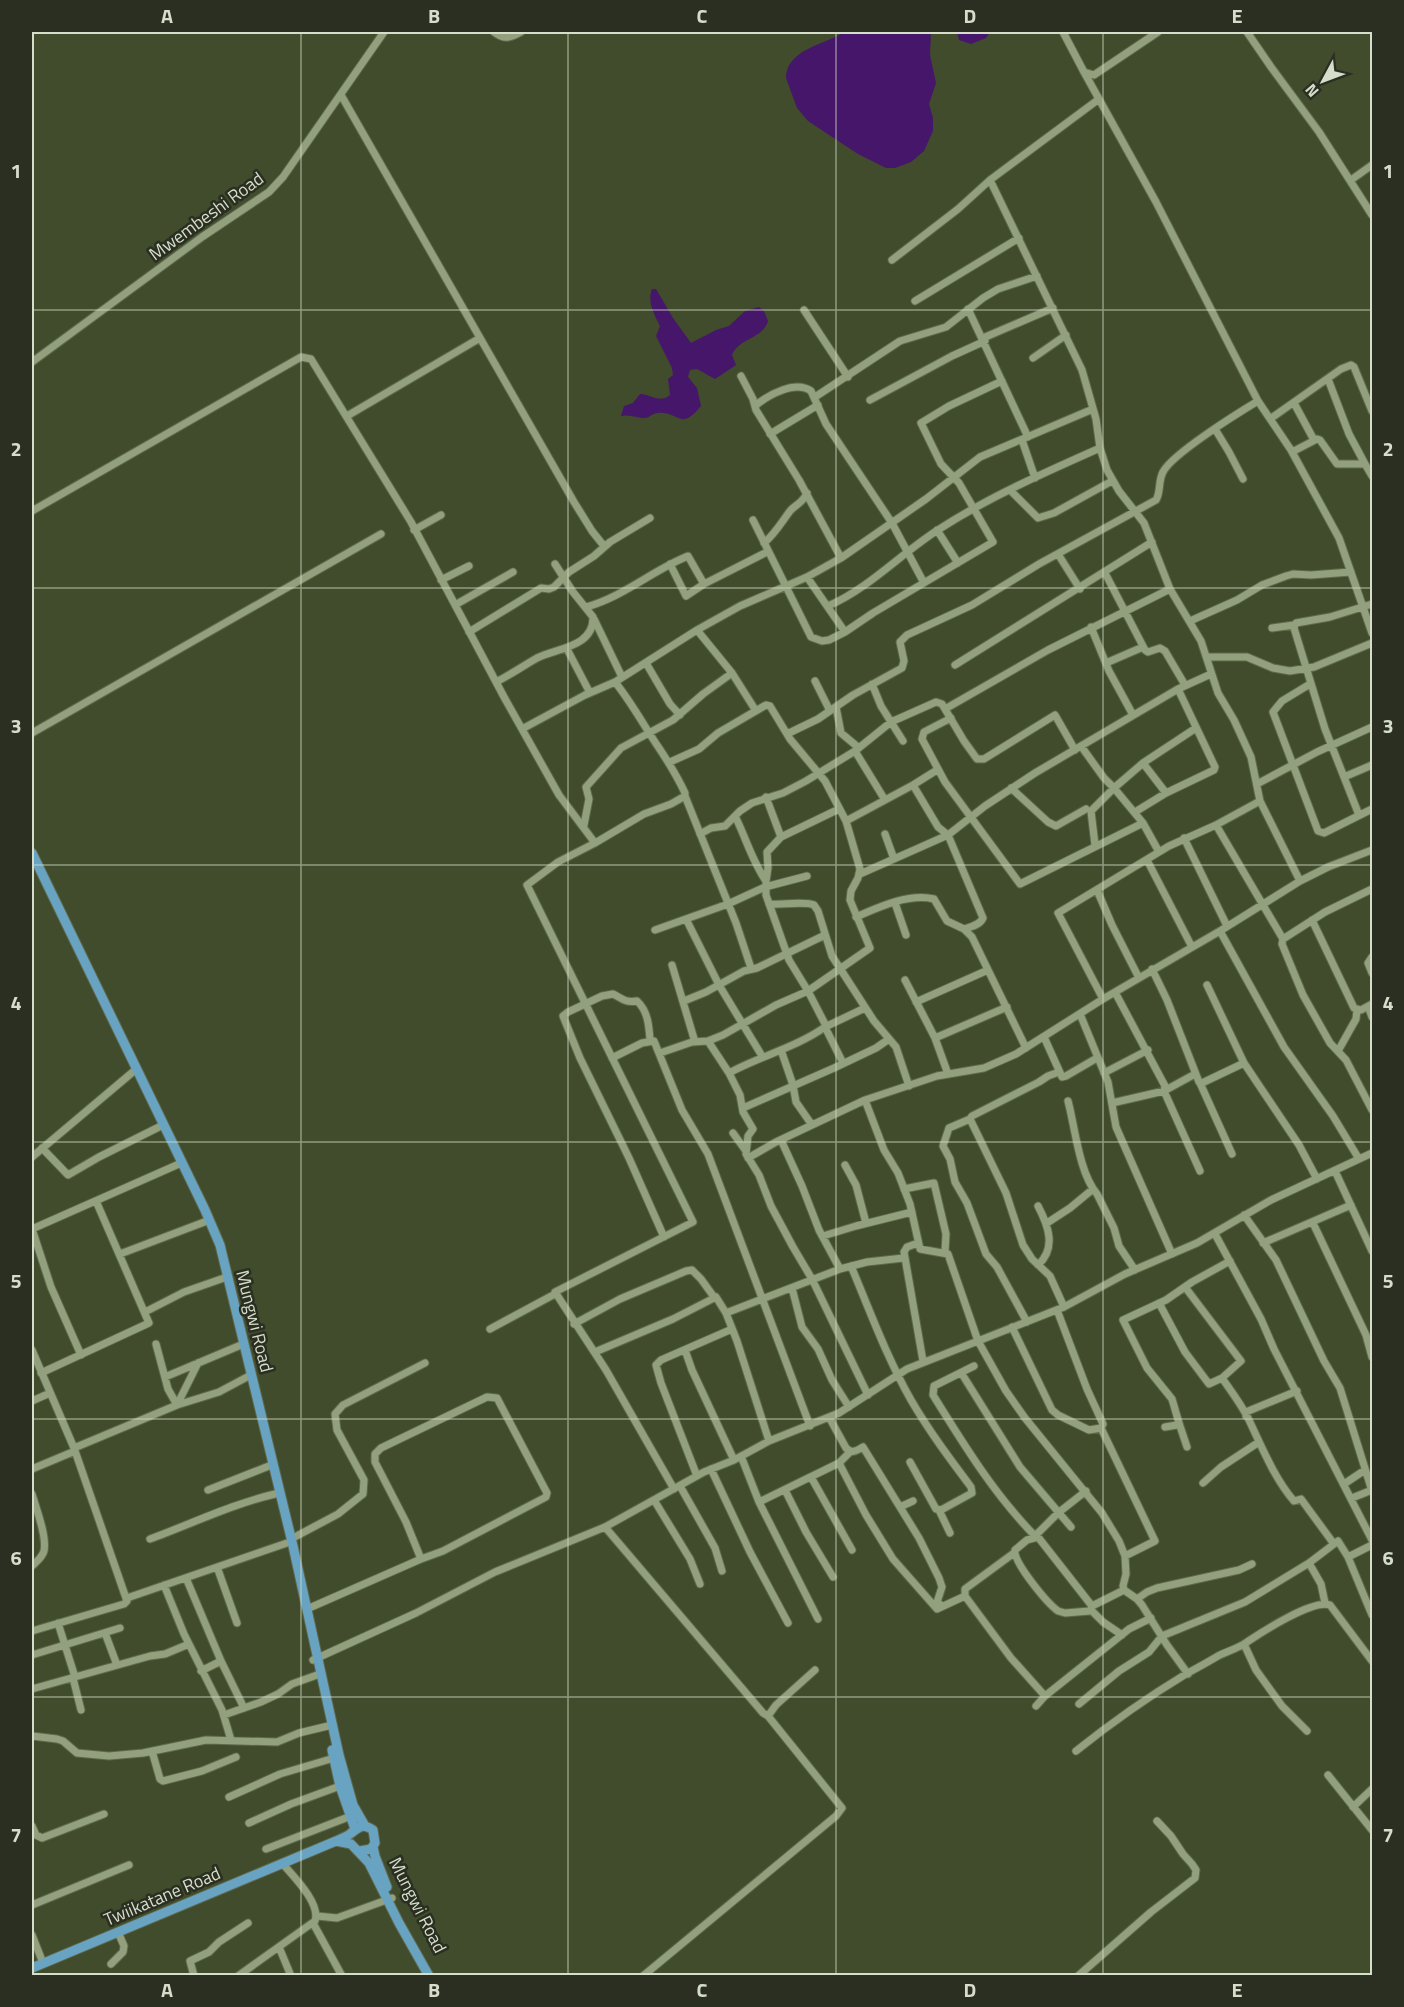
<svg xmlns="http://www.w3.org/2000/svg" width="1404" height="2007" font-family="'Titillium Web',sans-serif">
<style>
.water{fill:#45166a}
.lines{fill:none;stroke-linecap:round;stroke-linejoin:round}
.minor-casing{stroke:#5f684d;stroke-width:9}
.major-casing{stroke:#5f684d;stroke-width:11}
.minor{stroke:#93a07d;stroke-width:7}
.major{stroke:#68a4c1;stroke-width:9}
.grid{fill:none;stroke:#d6ddcb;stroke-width:1.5;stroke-opacity:0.55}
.labels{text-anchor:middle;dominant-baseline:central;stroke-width:5;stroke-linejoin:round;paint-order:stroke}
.street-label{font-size:18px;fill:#d6ddcb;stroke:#2a2f21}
.neatline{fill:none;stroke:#d6ddcb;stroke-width:2}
.grid-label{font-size:20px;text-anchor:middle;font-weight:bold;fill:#d6ddcb}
</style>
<rect width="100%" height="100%" fill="#404c2c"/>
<path class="water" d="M844,32H931L930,55L936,83L929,104L933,118V131L924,151L911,162L895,168H886L858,154L808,121L797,108L786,78C786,49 827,44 844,32Z
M957,32H990L986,38L971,44L959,40Z
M652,289H656L673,318L691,343L716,330L729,326L745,311L759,307L764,311L768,321C762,340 740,337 732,355L736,365L715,379L697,369L690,370L688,377L697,388L701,406C680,432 679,411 658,413C653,413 649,418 645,418C637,418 629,414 621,416L624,406L633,403L640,394C651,394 659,404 670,395L668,379L673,375L672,368L656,336L660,326C654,314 647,302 652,289Z"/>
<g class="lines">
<defs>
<path id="minor" d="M494,32C504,40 510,38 521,32
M1063,32L1084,72L1094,75L1158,32
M1247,32L1271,67L1319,132L1372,215
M1084,72L1156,202L1258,401L1291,450L1339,538L1372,633
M341,95L574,502L592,531L604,546
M990,180L1082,370L1096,419L1100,448L1107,470L1119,491L1144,523L1170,589L1201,641L1218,693L1234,720L1251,757L1260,801L1300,881
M1351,180L1372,165
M892,260L958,209L990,180L1099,99
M915,301L1019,238
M968,309L1028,437
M804,310L848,377
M983,338L1053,308
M1033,358L1066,335
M32,362L202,237L269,192L283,177L384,32
M741,376L753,399L756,410L799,480L841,558
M1328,379L1349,434L1365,464
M815,397L900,341L946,327L983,298L998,289L1037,276
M870,400L952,356L985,341
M1294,403L1314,440
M755,406C768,395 795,380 811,391L826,424L892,523L924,583
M347,416L480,338
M1270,419L1341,369L1351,365L1354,367L1372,411
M1215,429L1229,452L1243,479
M770,434L818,405
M1022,440L1035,478
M1292,452L1317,439L1320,440L1337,464H1365L1372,476
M1010,490L1038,518L1054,513L1112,481
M32,511L301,357L311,359L411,522L504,697L559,795L595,843
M753,520L811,637L822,641L829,640L845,632L873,613L993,542L959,483L941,464L921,423L949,406L1002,381
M414,530L441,515
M937,530L958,563
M764,543C775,534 781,523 790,511C796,504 803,503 807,493
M1058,554L1080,589
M670,564L686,596L704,584L767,552
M1105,573L1145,650L1148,652L1160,648L1165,651L1185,685
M807,577L845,632
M441,580L469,566
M455,605L513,572
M828,606C870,588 902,552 941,528C991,496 1046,472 1100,448
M586,607C623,597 653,570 688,556L704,584
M594,619L622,677
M1190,621L1237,600L1262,585L1286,576L1293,574L1311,575L1351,572
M1091,627L1109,671L1133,715
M1272,628L1294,625
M469,632L541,588L549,589L554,587L569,572L594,556L610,542L650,518
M567,649L590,693
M1207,657H1247L1273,668L1290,671L1314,667L1372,643
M646,663L670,704L680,715
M1106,663L1143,647
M955,665L1152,542
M815,681L830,711
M496,682C510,675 523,666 537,658C557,648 594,647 593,617L573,592L555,564
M615,682C632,703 644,726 659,748C669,763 677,776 685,793V796L671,804L644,814L595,843L558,862L527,885L693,1222L555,1292L606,1370L674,1489
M872,684L881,706L903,741
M1310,684L1282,701L1273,712L1318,831L1324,833L1372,809
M836,707L841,733L859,748
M945,709L1048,650L1170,589
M756,711L732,673L697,630L740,606L807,577L841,558L926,499L980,457L1093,409
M951,718L924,732L922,739L945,782L1020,884L1143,823L1114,788L1143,763L1196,728
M522,729L585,695L615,682L697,630
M32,733L381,534
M787,734L818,719L853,695L902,668L904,661L900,642L907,635L972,605L1039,564L1156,500C1161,492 1158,481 1163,472C1172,454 1238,413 1258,401
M1081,746L1104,778L1114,788L1091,811L1095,845
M855,751L885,800
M1143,763L1166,793
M1344,777L1372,765
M1257,784L1317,752L1372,727
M913,785L938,827L948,835L985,806L1035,773L1178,689L1211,674
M1011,788L1048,822L1056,826L1086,809
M685,796L736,923L751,968
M766,797L781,837
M1135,812L1166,793L1214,770L1215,767L1178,689
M1359,815L1325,729L1294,628L1296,623L1330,617L1372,604
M735,816C746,838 752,861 766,881
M846,821L913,785L937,770
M1143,823L1159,852
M584,825L589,799L586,787L621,748L673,720L703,694L732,673
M1216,825L1283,939L1282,944L1303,995L1330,1043L1346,1060L1372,1110
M700,834L711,828L725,826L740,811L752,803L783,793L806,781L855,751L891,722L936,702L942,704L964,741L977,759H984L1055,715L1075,750
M885,834L894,859
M1184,838L1227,926
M1147,860L1192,947
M860,874L948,835L983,918C980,925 971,927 964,929
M1097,890L1112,925L1139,978
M895,903L906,935
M769,904C781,905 806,901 814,905L818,911L832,956L874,1021L896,1047L909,1086
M856,917C879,907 909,893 934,899L947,921L964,929L972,937L1026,1048
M686,919L719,985L762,1056
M1312,920L1354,1008L1361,1010L1372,1004
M655,930L728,904L765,887L807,876
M1220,931L1284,1047L1333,1116L1359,1159
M1283,939L1325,912L1372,889
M1372,957L1368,963L1372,973
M672,965L695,1042
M1152,969L1167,1000L1199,1082L1202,1083L1244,1063
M905,980L935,1038L948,1074
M1207,985L1244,1063L1299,1145L1317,1179
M1103,999L1058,913L1169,846L1216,825L1260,801
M684,1001L706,992L744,971L757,968L825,935
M916,1002L988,970
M1368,1006L1372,1017
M1080,1014L1108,1082L1116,1127L1172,1254
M1044,1037L1062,1077L1066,1076L1097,1058
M935,1038L1007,1007
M650,1040C649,1026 648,1011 637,1001C625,1003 623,999 613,994L602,996L568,1012L563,1016L580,1058L629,1158L664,1237
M708,1041L729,1073L740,1095L743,1112L753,1129L748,1136L746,1154L759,1175L771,1206L793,1247L812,1279L868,1395
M781,1050L793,1085L796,1102L812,1125
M1338,1051L1356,1019L1357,1010
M660,1053L692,1042L708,1041L723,1035L776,1005L808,991L870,948L850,900L851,891L858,878L860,869L846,821L825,781L790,739L770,706L766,705L718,733L699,749L670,762
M612,1058L642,1043L654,1041L682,1110L708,1154L810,1426
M843,1063L825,1027L865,1008
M1059,1072L1048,1076L1039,1082L972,1116L970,1119L1006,1193L1023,1245L1032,1259L1050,1276L1064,1307
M729,1073C760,1056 795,1048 825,1027V1024L808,991L789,960L766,895V881L768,868L767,852L781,837L839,809
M1104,1073L1148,1050
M1195,1074L1164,1091L1200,1171
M1200,1083L1232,1154
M865,1100L884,1150L898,1173L910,1204L920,1249L948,1254L978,1341L1006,1391L1025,1418L1102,1513L1119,1541L1125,1556L1126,1574L1123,1586L1124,1590L1137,1599L1142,1605L1167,1645L1188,1674
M1068,1101C1075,1127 1079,1173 1097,1194
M1112,1103L1164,1091L1165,1086L1116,994
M743,1108L834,1068L876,1048L889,1039
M970,1119L949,1128L943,1146L950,1159L955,1182L967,1203L986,1254L997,1267L1027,1322
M733,1133L746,1151
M781,1140L802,1186L819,1230L840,1269
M42,1148L68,1175L99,1157L161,1126
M32,1157L134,1071
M748,1158L776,1142L865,1100L937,1076L984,1068L1016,1054L1103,999L1220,931L1300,881L1328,867L1372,850
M845,1165L856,1185L866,1223
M1335,1171L1372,1251
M904,1189L934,1183L946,1234L945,1252
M1097,1194L1114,1228L1119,1246L1135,1270
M1038,1206C1048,1225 1057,1248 1038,1265
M1244,1215L1276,1260L1324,1361L1340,1388L1372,1491
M1047,1223L1070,1208L1093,1189
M1313,1223L1366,1335L1372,1357
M32,1229L179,1164
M32,1229L51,1287L81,1355
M1215,1234L1261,1319L1274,1349L1372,1540
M823,1236L856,1226L912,1212
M918,1243L907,1247L904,1252L923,1361
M1263,1243L1351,1205
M120,1254L207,1221
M851,1266C870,1311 887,1358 911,1400C929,1431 950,1459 971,1487L972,1493L941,1510L936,1509L910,1462
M792,1288L802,1327L818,1349L832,1380L849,1407
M1159,1303L1185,1352L1209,1384L1222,1378L1241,1361L1185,1287
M145,1312L184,1292L224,1278
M726,1313L840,1269L867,1262L904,1258
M574,1324L620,1299L686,1271L692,1270L701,1279L714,1297
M1012,1327L1052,1410L1058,1415L1089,1430L1101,1428L1103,1424L1087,1389L1057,1310
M490,1329L555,1294
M156,1344L168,1389L177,1405
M32,1350L74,1448L127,1601L124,1604L32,1631
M685,1350L692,1370L734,1460
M595,1352L673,1319L716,1297L726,1313L737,1341L769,1441
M974,1366L934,1386L933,1395C964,1445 994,1494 1035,1536L1058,1513L1086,1491
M41,1373L149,1323L96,1201
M962,1374L1020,1467L1071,1527
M165,1377L241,1345
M1222,1378C1231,1391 1241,1404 1248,1418C1261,1445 1274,1478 1294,1501L1301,1499L1334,1544
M32,1401L50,1393
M177,1405L198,1363
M1246,1416V1412L1297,1391
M829,1417L846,1448C852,1454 856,1451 863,1447L919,1538L939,1578L942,1587L937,1602L942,1606
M1179,1423L1187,1447
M1165,1427L1177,1425L1179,1423L1172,1399L1147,1368L1123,1320L1166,1300L1192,1282L1230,1261
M1101,1428L1155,1541L1125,1556
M74,1448L177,1405L219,1392L249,1376
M741,1456L759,1502L818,1619
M839,1463L866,1515L893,1559L937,1609L965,1596
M32,1469L75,1451
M711,1469L750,1552L788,1623
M697,1476L661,1383L656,1365L661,1360L732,1329
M811,1477L852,1550
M1203,1483L1221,1467L1259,1442
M1344,1484L1365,1470
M680,1486L715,1548L722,1571
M208,1490L269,1466
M785,1490L806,1532L833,1577
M32,1494C36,1508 47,1536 44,1551C42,1558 36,1562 32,1566
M1352,1498L1372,1490
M654,1500L690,1559L700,1584
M759,1502L839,1463L850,1452
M900,1507L913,1501
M939,1510L950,1533
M605,1527L763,1713L768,1716L842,1808L836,1816L643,1976
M150,1539C191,1524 232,1504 275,1494
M291,1539L338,1514L363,1494L364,1480L337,1430L335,1414L343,1405L425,1363
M1014,1553L965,1589V1596L1011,1658L1045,1696
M1348,1557L1372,1545
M1309,1563L1321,1584L1325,1603
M217,1567L237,1623
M186,1578L221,1661L201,1671
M164,1585L184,1634L222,1710L231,1740
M127,1598L287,1543
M1137,1599L1147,1592L1157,1588L1239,1570L1252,1564
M1092,1606L1038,1537L1027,1540L1015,1550C1013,1562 1047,1603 1058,1611L1065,1613L1090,1611L1092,1606L1124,1590
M307,1609L421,1559L443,1551L546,1497L547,1493L497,1398L487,1397L381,1448L375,1454V1462L406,1522L421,1559
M1091,1610L1103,1622L1122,1635
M58,1623L75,1677
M105,1633L117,1665
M1244,1644L1256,1670L1282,1706L1307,1731
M32,1655L120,1628
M313,1660L416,1613L495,1572L605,1527L704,1472L734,1460L769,1441L839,1413L907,1369L1064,1307L1125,1274L1197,1243L1271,1200L1372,1153
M221,1661L244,1708
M73,1678L81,1710
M32,1689L150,1656L165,1654L189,1644
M1079,1704L1119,1671L1149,1652L1162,1636L1245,1602L1309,1563L1338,1541L1348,1557L1372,1615
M1036,1706L1045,1696L1129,1629L1151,1618
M224,1715L261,1702L278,1694L292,1684L317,1675
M768,1716L776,1705L815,1670
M32,1736L57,1739L63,1741L77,1753L109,1756L143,1753L206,1740L277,1742L299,1733L328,1726
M152,1751L160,1779L163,1781L202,1771L236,1757
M1076,1751C1111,1723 1148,1697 1186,1674C1197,1668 1208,1662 1218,1656C1228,1651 1239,1648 1247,1642C1262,1632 1313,1599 1330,1605L1372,1661
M1328,1775L1372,1830
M229,1797L280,1774L334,1758
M1353,1807L1372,1789
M249,1823L291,1804L340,1786
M32,1826L36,1835L42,1838L104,1814
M266,1849L351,1816
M32,1905L129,1865
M317,1916L337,1918L392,1898
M313,1923L342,1976
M32,1935L43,1963
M279,1947L291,1976
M111,1964L123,1952L124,1946L118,1932
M194,1976L190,1961L209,1952L219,1942L248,1923
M238,1976L315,1921C321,1903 293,1876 282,1863
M1078,1976L1151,1912L1195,1878L1196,1870L1192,1864L1183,1854L1171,1836L1157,1821"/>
<path id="major" d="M32,853L205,1210L220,1245L293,1546L339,1755L353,1805L365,1826
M332,1750L340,1786L355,1829
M336,1841L351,1844L369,1863L399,1923L429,1976
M373,1847L375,1856L387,1887
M32,1968L336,1841C340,1839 346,1837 350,1834C359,1827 362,1823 373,1830L375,1843L371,1849L360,1851"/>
</defs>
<use href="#minor" class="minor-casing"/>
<use href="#major" class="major-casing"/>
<use href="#minor" class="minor"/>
<use href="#major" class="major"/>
</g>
<path class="grid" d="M301,32V1976M568,32V1976M836,32V1976M1103,32V1976M32,310H1372M32,588H1372M32,865H1372M32,1142H1372M32,1419H1372M32,1697H1372"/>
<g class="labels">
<g class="street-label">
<text transform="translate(206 216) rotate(-36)">Mwembeshi Road</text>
<text transform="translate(255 1321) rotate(76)">Mungwi Road</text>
<text transform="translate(162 1896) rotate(-23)">Twiikatane Road</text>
<text transform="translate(418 1905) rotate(63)">Mungwi Road</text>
</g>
</g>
<rect width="1404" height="2007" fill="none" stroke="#2a2f21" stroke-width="66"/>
<g transform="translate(1323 81) rotate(229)" stroke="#2a2f21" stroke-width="4.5" paint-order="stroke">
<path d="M0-4.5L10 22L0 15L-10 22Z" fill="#d6ddcb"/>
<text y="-9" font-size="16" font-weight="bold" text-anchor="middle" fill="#d6ddcb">N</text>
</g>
<rect x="33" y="33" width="1338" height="1941" class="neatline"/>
<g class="grid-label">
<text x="167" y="23">A</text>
<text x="434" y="23">B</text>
<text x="702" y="23">C</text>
<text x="970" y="23">D</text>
<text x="1237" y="23">E</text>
<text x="16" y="178">1</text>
<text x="1388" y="178">1</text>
<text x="16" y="456">2</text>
<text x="1388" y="456">2</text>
<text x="16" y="733">3</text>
<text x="1388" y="733">3</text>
<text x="16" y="1010">4</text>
<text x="1388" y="1010">4</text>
<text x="16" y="1288">5</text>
<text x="1388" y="1288">5</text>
<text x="16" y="1565">6</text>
<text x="1388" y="1565">6</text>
<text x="16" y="1842">7</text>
<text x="1388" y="1842">7</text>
<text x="167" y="1997">A</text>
<text x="434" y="1997">B</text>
<text x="702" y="1997">C</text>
<text x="970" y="1997">D</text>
<text x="1237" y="1997">E</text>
</g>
</svg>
